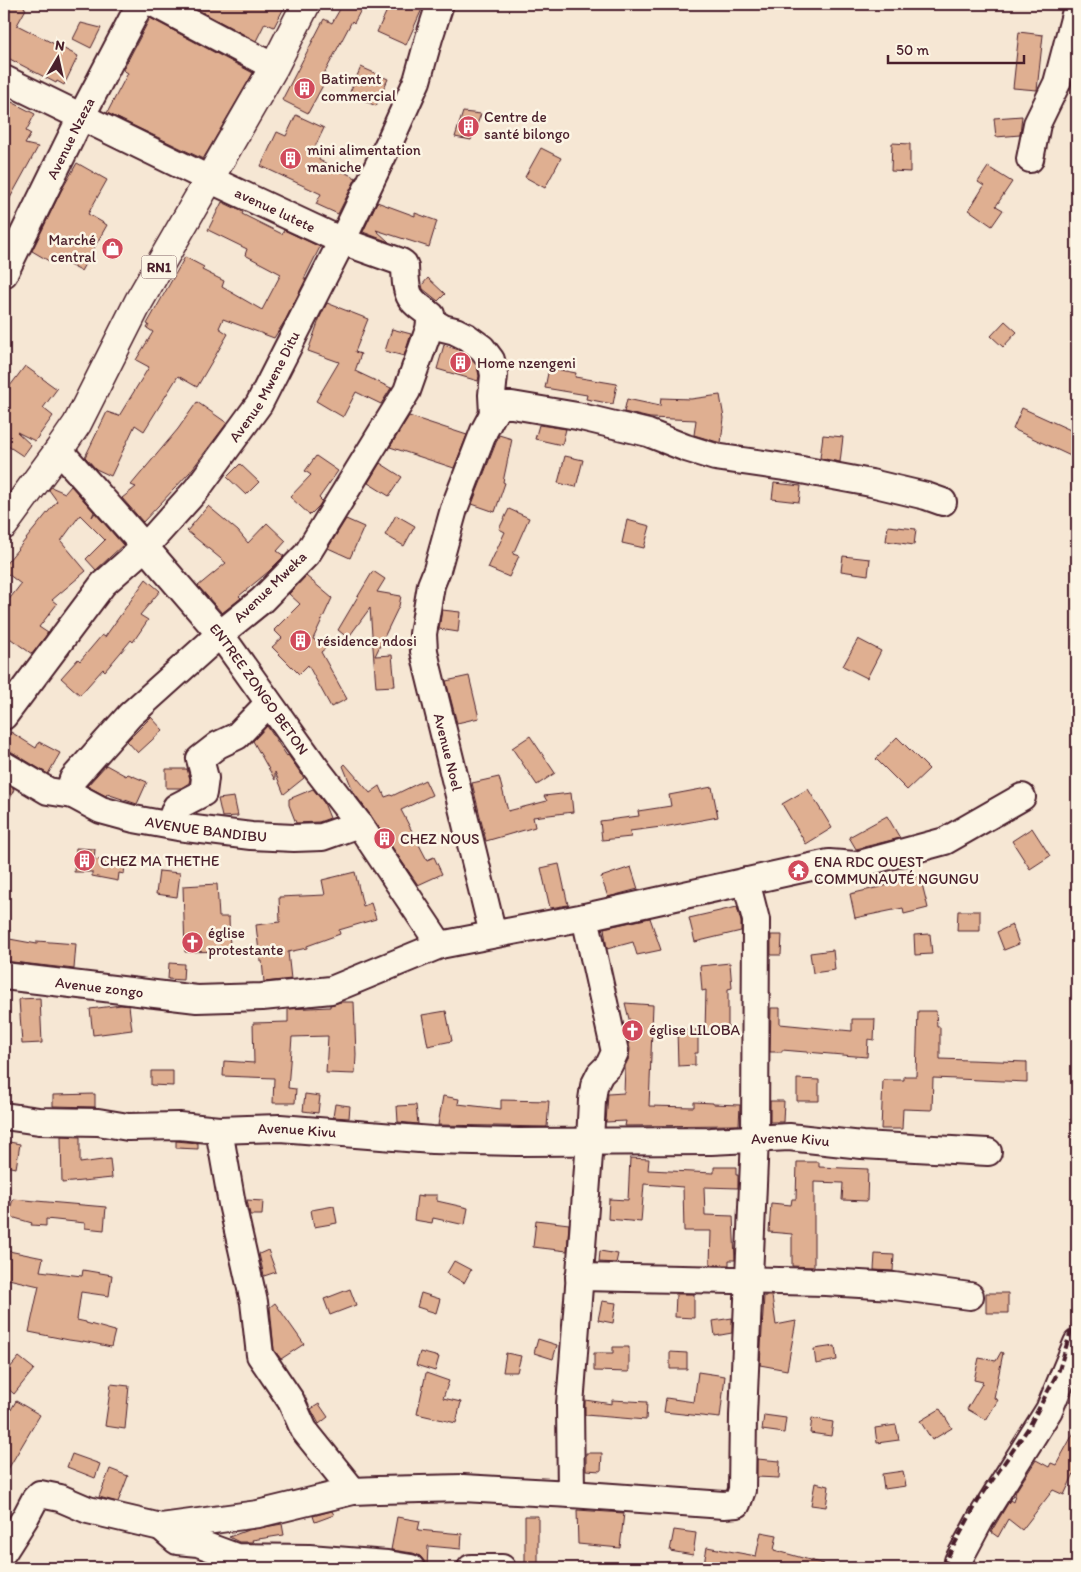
<svg xmlns="http://www.w3.org/2000/svg" width="1081" height="1572" font-family="Itim,sans-serif">
<style>
.building{fill:#dfaf91;stroke:#4a1f2b}
.lines{fill:none;stroke-linecap:round;stroke-linejoin:round}
.minor-casing{stroke:#4a1f2b;stroke-width:30}
.highway-casing{stroke:#4a1f2b;stroke-width:31}
.minor{stroke:#fcf5e5;stroke-width:26}
.highway{stroke:#fcf5e5;stroke-width:28}
.rail{stroke:#4a1f2b;stroke-width:4;stroke-dasharray:8 4;stroke-linecap:butt}
.labels{text-anchor:middle;dominant-baseline:central;stroke-width:5;stroke-linejoin:round;paint-order:stroke}
.shield{fill:#fcf5e5;stroke:#7f5f63;stroke-width:1}
.shield-label{font-size:14px;font-weight:bold;fill:#4a1f2b}
.poi-label{font-size:15px;fill:#4a1f2b;stroke:#fcf5e5;text-anchor:start}
.street-label{font-size:15px;fill:#4a1f2b;stroke:#fcf5e5}
</style>
<rect width="100%" height="100%" fill="#f6e7d4"/>
<filter id="ink" filterUnits="userSpaceOnUse"><feTurbulence type="fractalNoise" baseFrequency=".02" numOctaves="2"/><feDisplacementMap in="SourceGraphic" scale="10" xChannelSelector="R" yChannelSelector="G"/><feConvolveMatrix kernelMatrix="1 2 1 2 8 2 1 2 1" color-interpolation-filters="sRGB"/></filter>
<g filter="url(#ink)">
<path class="building" d="M4,4H26L24,8L26,9L17,25L78,56L64,85L57,81L56,83L4,56Z
M187,4H286L274,27L265,23L256,41Z
M343,4H364L354,23L352,21L324,74L328,76L308,113L282,100L324,19L332,23Z
M390,4H410L422,9L406,45L377,32Z
M150,18L253,73L203,159L107,113L128,73L123,70Z
M81,23L101,28L91,48L73,39Z
M1019,32L1043,35L1037,90L1013,88Z
M361,67L388,79L376,106L349,94Z
M4,98L35,114L26,131L31,134L25,144L38,147L4,209Z
M463,112L481,114L471,140L455,137Z
M296,115L324,128L314,149L322,153L319,160L356,178L338,214L316,204L321,194L261,166L277,132L286,136Z
M1022,116L1020,135L996,137L994,118Z
M892,143L910,144V172L891,171Z
M541,148L561,158L545,188L525,177Z
M77,163L107,180L88,214L107,225L81,271L52,256L49,261L32,251L61,191Z
M988,167L1012,182L996,206L1003,210L992,226L969,210L984,186L978,182Z
M222,202L243,212L242,214L282,234L284,230L320,247L304,279H306L286,319L274,338L223,319L219,328L228,334L197,387L178,376L144,431L135,425L111,476L96,469L85,457L107,412L119,416L149,367L136,360L153,332L147,328L149,325L147,324L185,257L204,267L202,270L224,281L222,287L262,310L281,274L245,255L247,249L208,230Z
M377,202L415,216V213L437,221L429,247L376,230L389,242L363,232Z
M428,278L445,294L438,301L423,289L422,285Z
M327,303L368,319L355,352L361,354L355,371L391,388L381,404L356,392L343,417L316,401L339,362L308,351L320,317Z
M1005,321L1017,332L1003,347L991,336Z
M392,329L411,334L404,356L385,351Z
M444,345L459,350L471,359L477,366L479,376L478,381L437,369Z
M25,366L57,389L43,408L53,416L35,441L17,432L31,445L23,456L8,446L4,453V394Z
M549,368L576,373L575,377L617,384L613,404L586,399L587,395L545,388Z
M720,395L724,418L721,443L694,435L696,420L650,418L624,412L627,399L660,406L661,398L691,399Z
M197,402L227,423L190,472L143,522L122,498L136,487L131,485L178,429Z
M1022,408L1077,433V459L1013,429Z
M409,416L467,435L454,468L390,447Z
M539,425L566,429L562,445L535,439Z
M499,435L512,439L503,482L505,483L495,512L472,504Z
M823,435L843,437L840,462L820,458Z
M316,456L338,471L319,498L322,501L319,506L310,515L290,497L311,475L305,471Z
M565,456L583,460L576,487L558,483Z
M380,463L402,477L389,496L368,483Z
M240,464L259,482L246,495L227,477Z
M774,483L801,486L799,502L772,499Z
M71,486L94,512L92,517L95,513L123,545L96,570L86,559L105,540L80,515L61,541L86,571L52,600L57,604L39,627L48,633L32,654L4,634V606L21,584L4,571V566L57,501L49,490L51,487L65,493Z
M208,506L238,531L248,543L267,523L286,541L277,551L284,556L268,572L239,596L241,598L222,613L198,586L226,563L187,531Z
M509,509L529,518L513,554L519,556L509,577L488,568L505,532L499,529Z
M396,515L415,526L404,546L385,535Z
M346,519L364,527L350,558L328,548Z
M627,520L650,526L644,548L622,543Z
M888,526L916,529L914,545L886,541Z
M843,556L870,559L868,575L841,571Z
M373,571L385,579L377,592L401,596L399,606L375,656L392,655L395,686L376,687L370,608L348,638L338,630Z
M306,576L332,598L313,639L327,647L321,652L347,699L331,707L308,665L299,674L272,647L282,638L274,630L300,604L289,594Z
M146,579L160,591L140,615L148,620L133,642L131,640L105,671L103,669L80,695L61,678L78,659L80,661L102,635L105,637Z
M442,610L460,612L458,632L439,629Z
M858,639L881,651L867,678L843,666Z
M469,676L479,718L457,723L446,681Z
M151,717L163,730L138,753L127,741Z
M267,726L287,756L288,755L304,778L284,794L275,772V780L253,741Z
M11,732L36,748L39,742L60,753L48,774L12,752L4,750V743Z
M530,736L555,773L537,785L512,748Z
M897,737L929,769L907,790L876,759Z
M345,764L370,793L380,786L385,797L391,795L392,796L425,780L432,795L401,810L427,860L434,857L442,874L418,885L371,816L354,793L343,766Z
M106,765L126,776L128,774L147,782L137,804L107,794L106,796L87,786Z
M166,769H187L190,779L189,783L181,788H166Z
M499,777L508,811L547,801L544,796L571,793L573,812L533,817L535,827L486,841L472,783Z
M4,782L14,789L4,814Z
M712,787L718,817L669,826L630,831L631,837L602,840L600,821L639,816L638,811L671,806L669,795Z
M313,789L324,803L330,818L319,822L296,823L289,805V799Z
M808,789L832,828L806,844L782,804Z
M234,797L238,816L222,817L218,799Z
M887,816L900,838L856,849L849,837Z
M1032,828L1050,856L1030,869L1012,841Z
M76,848L95,849L94,859L125,865L124,874L119,873L118,881L92,876V872H74Z
M559,864L568,905L550,908L541,868Z
M631,867L638,889L608,897L601,877Z
M159,871L180,873L177,897L156,894Z
M355,872L363,906L371,903L376,919L339,930L340,934L307,946V948L288,952L291,979L264,982L262,961H260L256,925L280,922L279,897L325,895L322,880Z
M920,876L928,908L904,914L903,908L855,918L850,894L897,883V882Z
M217,884L219,917H229L230,951L185,952L183,886Z
M737,907L741,922V931L695,942L689,918Z
M958,911H980V931H957Z
M650,918L661,950L637,955L633,942L607,949L604,928Z
M1012,925L1019,944L1004,950L997,932Z
M930,934L932,954L915,955L914,935Z
M771,935H782L781,955H771Z
M4,938L37,944V941L76,944L74,969L4,961Z
M833,950L835,970L813,973L810,953Z
M169,963L184,964L183,980L168,979Z
M730,963L732,988L728,989V1033L705,1032L706,990L702,991L700,966Z
M40,998L42,1043L22,1044L19,999Z
M341,1002H354L356,1055L355,1074L326,1073L328,1036L292,1037L288,1088L296,1089L295,1103H273L274,1078L223,1076L224,1061L254,1063L253,1023L288,1022V1009L330,1007V1005Z
M625,1003L653,1005L649,1106L694,1107V1102L713,1103V1104L740,1105L739,1125L625,1126L626,1121L606,1122L608,1094L624,1093L625,1066L629,1058L630,1049L626,1030L632,1031Z
M121,1005L129,1006L132,1030L93,1035L90,1009Z
M771,1008H780V1024L852,1031V1019H875L874,1040L868,1039L867,1057L782,1050V1052H770Z
M446,1011L452,1041L428,1046L422,1015Z
M918,1011H936L937,1027H940V1059L1027,1062V1082L933,1078L932,1110L903,1109L902,1129H881L883,1080H904V1076H916Z
M677,1030H698V1053H695V1065L678,1066Z
M151,1071H173V1086L151,1085Z
M797,1079L819,1080V1101H797Z
M95,1094V1107L53,1106V1095Z
M305,1094L320,1096L318,1113L303,1111Z
M443,1096L459,1099L458,1104L501,1109V1100L549,1101L547,1127L438,1125Z
M770,1101H784L783,1122H770Z
M335,1104L350,1106L349,1118L333,1117Z
M416,1105L418,1124L398,1122L397,1106Z
M61,1136L80,1137V1163L110,1159L112,1178L62,1183Z
M4,1141L20,1144L16,1168L4,1166Z
M176,1141L198,1143V1149L176,1148Z
M630,1158L649,1159L648,1170L714,1173V1167H736V1175H738V1188L704,1187L705,1215L733,1216L735,1260H729V1265H710L711,1231H684L683,1187L644,1184L641,1222L608,1219L609,1199L628,1200Z
M797,1162H819V1167L868,1169L867,1201L842,1200L843,1183L814,1182V1267L792,1266V1234L769,1232L771,1203L791,1205L792,1199H796Z
M423,1195H437V1201L468,1208L465,1225L433,1218L432,1223L414,1220L417,1196L423,1197Z
M13,1199L106,1207L104,1230L85,1228V1223L46,1219V1226L31,1225L32,1223L8,1216Z
M247,1200L263,1201L262,1215H250Z
M334,1206L337,1223L314,1227L311,1210Z
M536,1220L569,1224L567,1251L533,1247Z
M4,1250L43,1258L40,1271L82,1276L83,1270L112,1275L109,1296L81,1292L77,1320L86,1322V1323L115,1331L111,1347L83,1341V1342L69,1340L29,1332L39,1286L4,1278Z
M268,1250L276,1272L264,1276L259,1254Z
M600,1251L618,1254L616,1263L599,1262Z
M875,1254L894,1255L893,1271L874,1270Z
M454,1261L471,1270L464,1283L447,1273Z
M350,1289L356,1305L330,1315L324,1299Z
M421,1293L440,1299L436,1313L417,1307Z
M986,1293H1008V1313H986Z
M676,1294H694V1318L675,1317Z
M764,1296H772L776,1325L796,1321L787,1370L760,1365Z
M602,1301L616,1303L613,1323L598,1320Z
M275,1303L304,1344L281,1359L274,1350L270,1307Z
M732,1318V1333L715,1336L713,1321Z
M538,1339L557,1345L553,1359L534,1353Z
M835,1346L837,1360L816,1364L814,1349Z
M613,1347H629V1372L594,1371V1353H613Z
M420,1352L439,1357L435,1371L416,1365Z
M670,1352L687,1353V1369H670Z
M1001,1352L1003,1353L994,1398L998,1400L986,1420L967,1409L983,1382L974,1380L979,1358L996,1361Z
M506,1353L521,1356L517,1372H503Z
M19,1357L34,1369L14,1394L4,1385V1375Z
M698,1372L725,1376L720,1418L664,1412L666,1398L694,1402Z
M426,1373L449,1381L443,1398L461,1402L456,1423L417,1414Z
M111,1384L129,1386L125,1429L105,1426Z
M585,1400L612,1404V1400L647,1402L646,1420L585,1415Z
M16,1401L40,1415L4,1476V1422Z
M319,1404L328,1417L319,1424L311,1409Z
M940,1409L952,1428L932,1440L920,1421Z
M764,1415L786,1418L784,1433L762,1430Z
M812,1418L833,1422L831,1436L810,1433Z
M896,1425L899,1440L877,1443L875,1428Z
M1077,1427V1467L1064,1495L1053,1490L1022,1530L1008,1519L998,1537L991,1532L1010,1500L1013,1502L1016,1491L1036,1460L1049,1467L1051,1463L1056,1465Z
M586,1453H602L601,1471L586,1470Z
M72,1454L100,1464L95,1478L67,1467Z
M757,1459L780,1461L779,1478L757,1477Z
M110,1469L128,1476L118,1502L99,1497Z
M903,1471L906,1486L884,1489L882,1474Z
M815,1483L829,1486L826,1507L811,1505Z
M577,1510L624,1513L620,1548L578,1544Z
M332,1511L334,1515L315,1522L313,1516Z
M525,1516H538V1567H525Z
M397,1517L420,1521L418,1530L462,1534L461,1549L428,1546L427,1568H426L425,1562L420,1556L413,1553L391,1550Z
M282,1524L284,1535L252,1540L253,1542H239L229,1537L248,1530Z
M674,1530L696,1533L693,1555L670,1551Z
M761,1532L777,1535L774,1550L824,1564L823,1568H727L704,1564L707,1547L756,1556Z"/>
<g class="lines">
<defs>
<g id="minor">
<path d="M155,4L274,67"/>
<path id="s1" d="M4,79L209,179L342,241L401,262L404,264L405,267C406,295 407,299 431,315L429,329L407,391L307,554L262,600L220,634L130,715L73,779L70,788L73,795L101,810L134,819L178,827L251,836L294,838L322,837L359,824"/>
<path d="M1030,159L1037,124L1057,83L1077,7"/>
<path id="s2" d="M4,274L81,117L140,4"/>
<path d="M431,321L443,328L455,331L467,337L482,348L491,360L494,375L492,395L493,414"/>
<path id="s3" d="M59,450L145,547L220,634L315,767L359,824L440,945"/>
<path id="s4" d="M4,716L103,584L145,547L197,489L259,404L342,241L389,143L417,81L429,38L440,4"/>
<path d="M4,765L48,791L73,795"/>
<path d="M169,825L176,807L203,793L205,778L200,759L218,745L237,736L264,708L266,699"/>
<path d="M493,934L428,669L424,651L423,634L431,585L437,570L454,509L484,431L493,414L501,405H512L577,416L648,433L686,448L715,457L791,468L871,483L926,496L943,502"/>
<path id="s5" d="M4,976L197,999L262,997L331,990L440,945L585,917L829,863L856,865L945,841L1022,797"/>
<path id="s6" d="M4,1116L39,1121L98,1122L128,1127L179,1126L219,1130L280,1128L432,1140L518,1142L711,1141L789,1137L862,1145L988,1152"/>
<path d="M219,1130L232,1204L254,1302L260,1355L291,1401L304,1430L353,1491"/>
<path d="M579,1277L826,1282L894,1286L970,1296"/>
<path d="M571,1494L570,1405L590,1141L592,1100L594,1086L600,1074L609,1065L615,1052L585,917"/>
<path d="M161,1527L177,1541L198,1543L236,1557L309,1558L387,1564L411,1568"/>
<path d="M4,1551L25,1518L35,1499L40,1494L60,1498L88,1510L161,1527L258,1514L353,1491L378,1490L463,1488L571,1494L724,1505L737,1504L742,1490L743,1416L755,1138L756,920L746,881"/>
<path d="M471,1568H502"/>
<path d="M957,1568L958,1561L980,1520L1049,1410L1077,1343"/>
</g>
<path id="highway" d="M4,525L59,450L77,424L139,301L274,67L306,4"/>
</defs>
<use href="#minor" class="minor-casing"/>
<use href="#highway" class="highway-casing"/>
<use href="#minor" class="minor"/>
<use href="#highway" class="highway"/>
<path class="rail" d="M1077,692L1075,742L1077,757
M944,1568L947,1558L978,1501L1029,1427L1059,1370L1077,1311"/>
</g>
</g>
<defs>
<symbol id="building-disc" viewBox="-11 -11 22 22"><circle r="9.5" fill="#d1495b" stroke="#fcf5e5"/><path d="M-4-6H4V6H1V3H-1V6H-4ZM-2.5-4.3h1.7v1.8h-1.7ZM.8-4.3h1.7v1.8H.8ZM-2.5-1h1.7V.8h-1.7ZM.8-1h1.7V.8H.8Z" fill="#fff"/></symbol>
<symbol id="shop-disc" viewBox="-11 -11 22 22"><circle r="9.5" fill="#d1495b" stroke="#fcf5e5"/><path d="M-5-2.5h2.3a2.7 3.5 0 0 1 5.4 0H5L5.5 6h-11ZM-1.5-2.5h3a1.5 2.3 0 0 0-3 0Z" fill="#fff"/></symbol>
<symbol id="temple-disc" viewBox="-11 -11 22 22"><circle r="9.5" fill="#d1495b" stroke="#fcf5e5"/><path d="M0-6L5-2H3V0L6.5 2.5H4V6H1.5V3h-3V6H-4V2.5H-6.5L-3 0V-2H-5Z" fill="#fff"/></symbol>
<symbol id="church-disc" viewBox="-11 -11 22 22"><circle r="9.5" fill="#d1495b" stroke="#fcf5e5"/><path d="M-1.2-6h2.4v3.5h3.3v2.4h-3.3V6h-2.4V-.1h-3.3v-2.4h3.3Z" fill="#fff"/></symbol>
</defs>
<g fill-rule="evenodd">
<use href="#building-disc" x="292" y="76" width="25" height="25"/>
<use href="#building-disc" x="456" y="114" width="25" height="25"/>
<use href="#building-disc" x="278" y="146" width="25" height="25"/>
<use href="#shop-disc" x="100" y="236" width="25" height="25"/>
<use href="#building-disc" x="448" y="350" width="25" height="25"/>
<use href="#building-disc" x="288" y="628" width="25" height="25"/>
<use href="#building-disc" x="372" y="826" width="25" height="25"/>
<use href="#building-disc" x="72" y="848" width="25" height="25"/>
<use href="#temple-disc" x="786" y="858" width="25" height="25"/>
<use href="#church-disc" x="180" y="930" width="25" height="25"/>
<use href="#church-disc" x="620" y="1018" width="25" height="25"/>
</g>
<g class="labels">
<rect class="shield" x="141.5" y="255.5" width="35" height="23" rx="4"/>
<g class="shield-label">
<text x="159" y="267">RN1</text>
</g>
<g class="poi-label">
<text x="321" y="79">Batiment<tspan x="321" dy="17">commercial</tspan></text>
<text x="484" y="117">Centre de<tspan x="484" dy="17">santé bilongo</tspan></text>
<text x="307" y="150">mini alimentation<tspan x="307" dy="17">maniche</tspan></text>
<text x="96" y="240" text-anchor="end">Marché<tspan x="96" dy="17">central</tspan></text>
<text x="477" y="363">Home nzengeni</text>
<text x="317" y="641">résidence ndosi</text>
<text x="400" y="839">CHEZ NOUS</text>
<text x="100" y="861">CHEZ MA THETHE</text>
<text x="814" y="862">ENA RDC OUEST<tspan x="814" dy="17">COMMUNAUTÉ NGUNGU</tspan></text>
<text x="208" y="933">église<tspan x="208" dy="17">protestante</tspan></text>
<text x="649" y="1030">église LILOBA</text>
</g>
<g class="street-label">
<text stroke="none"><textPath href="#s2" startOffset="151">Avenue Nzeza</textPath></text>
<text stroke="none"><textPath href="#s1" startOffset="301">avenue lutete</textPath></text>
<text stroke="none"><textPath href="#s4" startOffset="422">Avenue Mwene Ditu</textPath></text>
<text transform="translate(270 587) rotate(-44)">Avenue Mweka</text>
<text stroke="none"><textPath href="#s3" startOffset="312">ENTREE ZONGO BETON</textPath></text>
<text transform="translate(448 752) rotate(76)">Avenue Noel</text>
<text stroke="none"><textPath href="#s1" startOffset="1255">AVENUE BANDIBU</textPath></text>
<text stroke="none"><textPath href="#s5" startOffset="96">Avenue zongo</textPath></text>
<text stroke="none"><textPath href="#s6" startOffset="294">Avenue Kivu</textPath></text>
<text stroke="none"><textPath href="#s6" startOffset="788">Avenue Kivu</textPath></text>
</g>
</g>
<rect width="1081" height="1572" fill="none" stroke="#fcf5e5" stroke-width="20"/>
<rect x="10" y="10" width="1061" height="1552" fill="none" stroke="#4a1f2b" stroke-width="2" filter="url(#ink)"/>
<g transform="translate(58 58) rotate(9)" stroke="#fcf5e5" stroke-width="4" paint-order="stroke">
<path d="M0-4L9 19L0 12L-9 19Z" fill="#4a1f2b"/>
<text y="-8" font-size="14" font-weight="bold" text-anchor="middle" fill="#4a1f2b">N</text>
</g>
<path d="M888 55v8h136v-8" fill="none" stroke="#4a1f2b" stroke-width="2.5"/>
<text x="896" y="55" font-size="15" fill="#4a1f2b" stroke="#fcf5e5" stroke-width="4" paint-order="stroke">50 m</text>
</svg>
